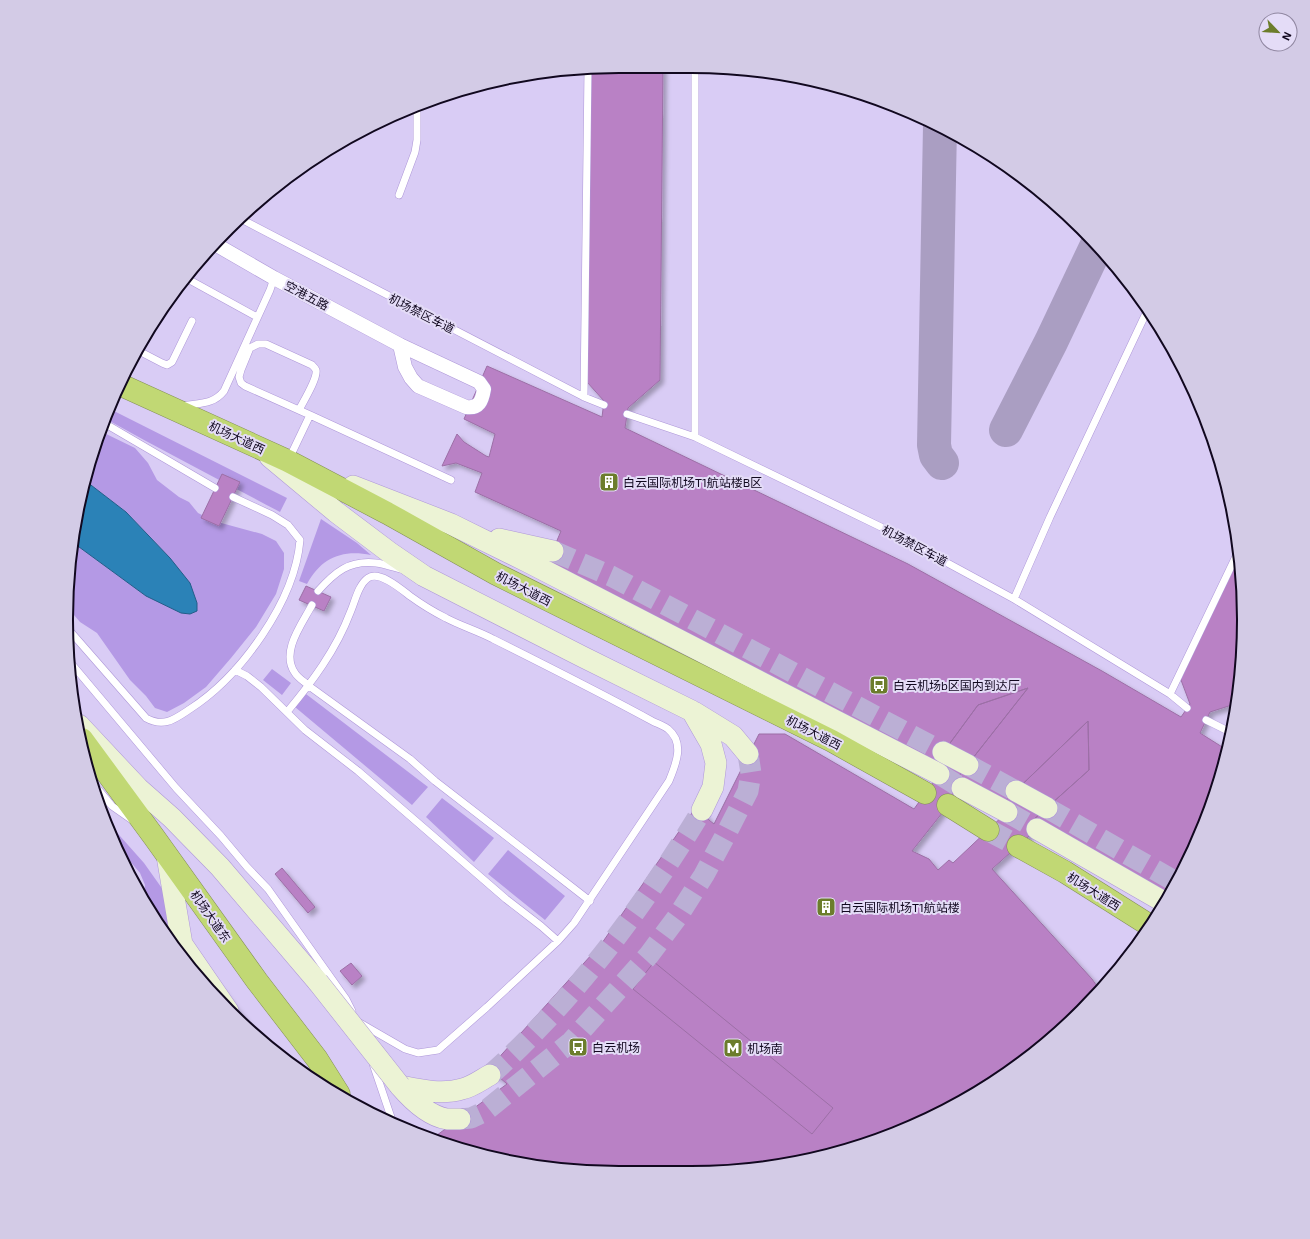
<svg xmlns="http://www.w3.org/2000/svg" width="1310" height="1239" font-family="'Exo 2','Noto Sans SC',sans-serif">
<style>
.green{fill:#b499e5}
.water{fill:#2b82b7;stroke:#235d89}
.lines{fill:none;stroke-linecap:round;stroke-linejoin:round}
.taxiway{stroke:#aa9ec2;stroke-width:34}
.building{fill:#b981c5;stroke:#9c6fa6;filter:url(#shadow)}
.secondary-tunnel{stroke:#bbafd5;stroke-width:21;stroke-dasharray:21 10;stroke-linecap:butt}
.highway-tunnel{stroke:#bbafd5;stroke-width:22;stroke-dasharray:22 11;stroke-linecap:butt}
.lane-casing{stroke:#ae97d8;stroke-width:8}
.street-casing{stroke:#ae97d8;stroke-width:15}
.secondary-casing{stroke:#ae97d8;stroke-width:22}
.highway-casing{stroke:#838f56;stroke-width:23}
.lane{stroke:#fff;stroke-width:7}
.street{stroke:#fff;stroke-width:14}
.secondary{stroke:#ecf3d5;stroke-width:21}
.highway{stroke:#c1d874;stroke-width:22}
.secondary-bridge-casing{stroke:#ae97d8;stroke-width:22;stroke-linecap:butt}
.secondary-bridge{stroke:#ecf3d5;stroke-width:21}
.labels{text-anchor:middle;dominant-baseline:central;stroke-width:4;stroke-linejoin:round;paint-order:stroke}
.street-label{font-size:12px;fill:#11081f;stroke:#e4dcf7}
.poi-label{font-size:12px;fill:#11081f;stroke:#e4dcf7;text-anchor:start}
.rim{fill:none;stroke:#11081f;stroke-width:2}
</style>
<defs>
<filter id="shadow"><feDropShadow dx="3.5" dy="3.5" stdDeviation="2" flood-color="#0004"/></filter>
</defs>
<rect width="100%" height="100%" fill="#d9ccf5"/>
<path class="green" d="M110,409L287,498L280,512C222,481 163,451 106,419Z
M100,431L135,448L148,463L157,480L179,497L189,502L198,513L214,521L262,534L276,541L284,553V569L276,594L256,627L231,658L206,687L184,703L167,712L155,708L146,696L130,680L97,633L80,622L68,608L67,583L75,544L146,596L170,558L126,512L87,482L95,442Z
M321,519L357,543L371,555C342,549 321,558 307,584L299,581Z
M272,669L291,683L282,695L263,680Z
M306,694L428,787L412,805L295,707Z
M442,798L494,838L474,862L426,817Z
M104,818L144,863L166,894L185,955L143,900L145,885L140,873L118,847Z
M508,850L565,896L545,920L488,874Z"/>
<path class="water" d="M87,482L126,512L170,558L190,583L197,603V611L190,614L181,613L146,596L75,544Z"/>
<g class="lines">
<path class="taxiway" d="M940,126L934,445L936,455L942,463
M1006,430L1051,342L1097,245"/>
</g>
<path class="building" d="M620,66H663L660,380L628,408L625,428L908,564L1102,671L1181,717L1190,704L1178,672L1239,547L1243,656L1235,704L1210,712L1200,733L1227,750L1225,763L1187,865L1164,901L1032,821L1089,770L1088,721L1004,802L958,777L1028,688L978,705L931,769L545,569L561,531L475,492L482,473L456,463L442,466L457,434L464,442L486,456L489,457L495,434L464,419L487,366L602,417L604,401L587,382L591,69Z
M222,474L240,482L219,526L201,518Z
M306,586L331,597L324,611L299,600Z
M1028,688L958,777L962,788L912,851L929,859L938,870L949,860L953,863L1007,812L1004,802L1088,721L1089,770L1032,821L1037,829L992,869L1092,979L1099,989L1055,1036L967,1099L868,1144L763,1168L619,1173L512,1162L433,1138L507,1084L499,1077L485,1073L602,943L698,804L709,820L714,824L759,734H785L914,809L939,774L931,769L978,705Z
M282,868L315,907L308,913L275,874Z
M654,962L833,1108L812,1134L633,989Z
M351,963L362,976L352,985L340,971Z
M218,985L259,1037L228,1011Z"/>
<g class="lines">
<path class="secondary-tunnel" d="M553,551L611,576L943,752
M968,765L1016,791
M939,774L962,788
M1047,808L1176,882
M1007,812L1037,829
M490,1075C512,1056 531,1036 551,1015C609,952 658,883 702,810
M460,1119L471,1118L484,1112L571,1042L649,955L678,916L704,875L725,836L748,791L751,773L748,754"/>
<path class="highway-tunnel" d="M988,830L1018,846"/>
<defs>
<path id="lane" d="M399,195L415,152L417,140V105
M241,219L584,397L604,405
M186,278L257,317
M137,350L162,363L167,365L172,362L174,358L192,321
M584,397L588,69
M182,406C199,403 213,405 224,391L270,290L274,278
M627,414L695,437L881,527L1014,599L1170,694L1187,708
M310,415L451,480
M104,423L215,488
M695,437V67
M289,459L310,415L245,386L241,383L239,377L241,370L250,348L258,344H266L312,365C313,366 315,368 316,370C318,378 303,402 299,410
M318,591C335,572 349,560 376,563C384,564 393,567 400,569
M1014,599L1050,517L1147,311
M312,605C302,624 280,652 295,673C298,678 305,682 309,686L410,759L435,781L563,880L590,901
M69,630L146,718C164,728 175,719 190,709C241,676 295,601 300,540L288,525L272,515L233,497
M70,662L176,788L221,836L247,867L268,889L346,999L352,1011
M235,670L247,676L261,687L305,730L358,771L506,899L541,926L558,941
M1170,694L1239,550
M287,712C312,682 336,650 350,613C355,602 358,585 368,578C379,570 401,589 410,596C421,604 434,612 446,618C461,626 478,631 493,639C547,666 601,693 654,722C659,724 664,726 668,729C685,743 676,764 669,781L574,923L558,941L487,1007L438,1050L418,1053L405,1049L360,1023
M1206,720L1230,732
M92,782L112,806L132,820
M373,1064L393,1123"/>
<path id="street" d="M215,244L274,278L400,345L479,382L484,389C482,401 479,409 466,407L418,386L411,378L405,367L400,345"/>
<path id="secondary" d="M270,457L336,512L389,552L424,576L583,657L692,711L711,744L716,763L713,787L702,810
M353,486L451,524L528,562L939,774
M499,539L553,551
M694,712L733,736L748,754
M79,725L138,788L172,818L220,867L318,982
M943,752L968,765
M962,788L1007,812
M1016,791L1047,808
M1037,829L1164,902
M167,856L182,944L228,1011
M400,1086C420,1090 442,1095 462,1089C472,1087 481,1080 490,1075
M400,1086C412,1100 428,1116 447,1119C451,1119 455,1119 460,1119"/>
<path id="highway" d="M121,385L288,461L387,513L496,574L832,741L925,793
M82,739L154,837L257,981L317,1059L339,1094
M948,805L988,830
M1018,846L1065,872L1149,925"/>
</defs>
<use href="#lane" class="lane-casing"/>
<use href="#street" class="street-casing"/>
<use href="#secondary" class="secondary-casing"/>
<use href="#highway" class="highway-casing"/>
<use href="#lane" class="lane"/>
<use href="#street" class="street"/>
<use href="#secondary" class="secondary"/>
<use href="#highway" class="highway"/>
<defs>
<path id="secondary-bridge" d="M318,982L400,1086"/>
</defs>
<use href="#secondary-bridge" class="secondary-bridge-casing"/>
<use href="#secondary-bridge" class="secondary-bridge"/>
</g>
<defs>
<symbol id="building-square" viewBox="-11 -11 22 22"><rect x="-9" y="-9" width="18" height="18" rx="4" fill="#6c7d2c" stroke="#e4dcf7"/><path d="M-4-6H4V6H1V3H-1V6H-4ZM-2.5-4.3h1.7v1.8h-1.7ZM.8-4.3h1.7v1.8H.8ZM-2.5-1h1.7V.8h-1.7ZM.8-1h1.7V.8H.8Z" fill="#fff"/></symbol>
<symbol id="bus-square" viewBox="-11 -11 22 22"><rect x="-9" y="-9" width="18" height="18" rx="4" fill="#6c7d2c" stroke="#e4dcf7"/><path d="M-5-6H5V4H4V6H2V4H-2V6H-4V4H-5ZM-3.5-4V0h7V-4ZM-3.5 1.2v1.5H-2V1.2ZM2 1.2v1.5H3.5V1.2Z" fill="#fff"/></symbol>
<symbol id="metro-square" viewBox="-11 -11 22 22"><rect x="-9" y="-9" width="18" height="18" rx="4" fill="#6c7d2c" stroke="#e4dcf7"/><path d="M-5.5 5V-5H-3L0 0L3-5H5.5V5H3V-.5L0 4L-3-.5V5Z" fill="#fff"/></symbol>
</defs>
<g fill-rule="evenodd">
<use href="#building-square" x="598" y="471" width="22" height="22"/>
<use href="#bus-square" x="868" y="674" width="22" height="22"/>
<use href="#building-square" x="815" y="896" width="22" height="22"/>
<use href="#bus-square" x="567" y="1036" width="22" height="22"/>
<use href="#metro-square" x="722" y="1037" width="22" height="22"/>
</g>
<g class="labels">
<g class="street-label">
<text transform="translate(307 295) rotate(28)">空港五路</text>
<text transform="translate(422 313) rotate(27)">机场禁区车道</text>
<text transform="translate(237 437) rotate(25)">机场大道西</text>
<text transform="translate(915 545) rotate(28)">机场禁区车道</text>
<text transform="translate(524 588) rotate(27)">机场大道西</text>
<text transform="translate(814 732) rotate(27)">机场大道西</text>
<text transform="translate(1094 891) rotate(32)">机场大道西</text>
<text transform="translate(211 916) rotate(55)">机场大道东</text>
</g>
<g class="poi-label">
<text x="623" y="482">白云国际机场T1航站楼B区</text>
<text x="893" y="685">白云机场b区国内到达厅</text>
<text x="840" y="907">白云国际机场T1航站楼</text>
<text x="592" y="1047">白云机场</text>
<text x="747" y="1048">机场南</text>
</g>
</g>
<path d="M0 0H1310V1239H0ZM619 73H691A546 546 0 0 1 1237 619V620A546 546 0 0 1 691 1166H619A546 546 0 0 1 73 620V619A546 546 0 0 1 619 73Z" fill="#d3cbe6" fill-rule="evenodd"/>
<path class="rim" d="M619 73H691A546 546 0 0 1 1237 619V620A546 546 0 0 1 691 1166H619A546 546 0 0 1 73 620V619A546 546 0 0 1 619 73Z"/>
<g transform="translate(1278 32) rotate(115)"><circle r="19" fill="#e4dcf7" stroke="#9087a1"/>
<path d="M0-3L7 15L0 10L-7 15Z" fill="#6c7d2c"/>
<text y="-6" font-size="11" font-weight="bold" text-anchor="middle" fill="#11081f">N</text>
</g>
</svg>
